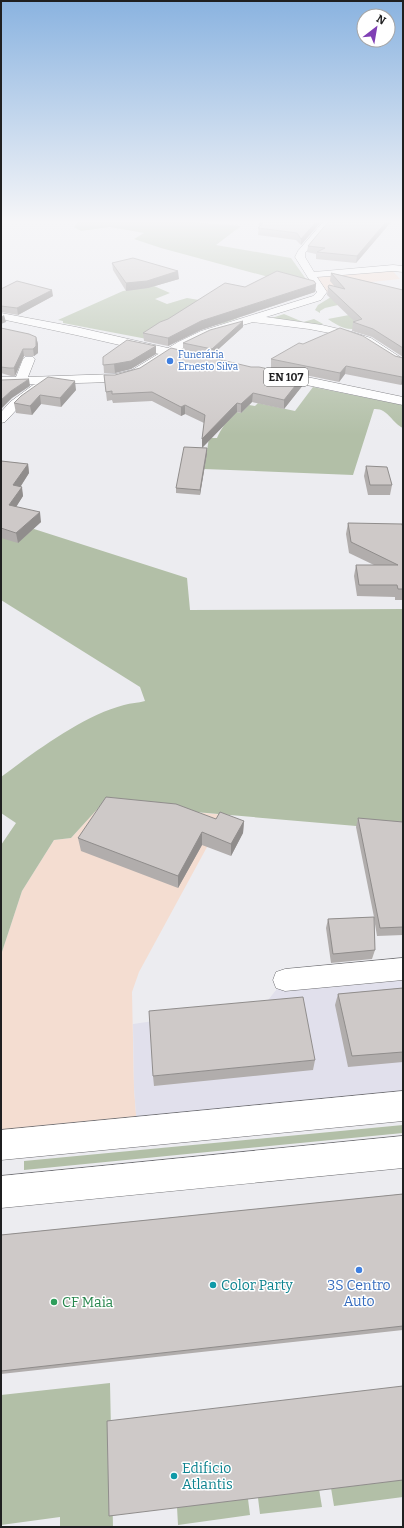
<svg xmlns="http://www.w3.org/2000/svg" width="404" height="1528" font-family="Bitter,serif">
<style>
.commercial{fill:#f4ddd1}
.built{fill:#e1e0ec}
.green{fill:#b2bfa7}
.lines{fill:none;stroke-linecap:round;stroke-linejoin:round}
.street-casing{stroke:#6e6e72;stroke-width:1}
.secondary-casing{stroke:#6e6e72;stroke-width:1}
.primary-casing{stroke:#6e6e72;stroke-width:1}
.street{fill:#fff;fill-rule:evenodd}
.secondary{fill:#fff;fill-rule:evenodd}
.primary{fill:#fff;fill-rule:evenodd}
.wall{fill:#b1adac}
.shaded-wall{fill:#908d8c}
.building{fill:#cec9c8;stroke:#908d8c}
.shop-dot{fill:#3f7fe0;stroke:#fff;stroke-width:1.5}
.culture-dot{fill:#0f9aa8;stroke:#fff;stroke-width:1.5}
.leisure-dot{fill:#2e9e5b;stroke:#fff;stroke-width:1.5}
.labels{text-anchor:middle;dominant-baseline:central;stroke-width:3;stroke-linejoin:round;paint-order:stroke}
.far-shop-label{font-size:10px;fill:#366cbe;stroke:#fff;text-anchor:start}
.shield{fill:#fff;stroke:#626263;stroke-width:1}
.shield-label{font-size:11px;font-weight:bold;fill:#1f1f20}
.near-culture-label{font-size:14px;fill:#0d838f;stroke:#fff;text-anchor:start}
.near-shop-label{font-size:14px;fill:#366cbe;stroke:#fff}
.near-leisure-label{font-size:14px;fill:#27864d;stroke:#fff;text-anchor:start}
</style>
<rect width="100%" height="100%" fill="#ececf0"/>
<path class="commercial" d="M391,269L400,279L371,282L377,287L324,293L313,276Z
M102,804L226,815L207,847L139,972L132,992L134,1088L137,1127L1,1140V955L22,891L54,840L71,838Z"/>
<path class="built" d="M403,973V1102L137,1127L134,1088L133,1024L264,1005L281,984Z"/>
<path class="green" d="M78,222H193L241,226L216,245L291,258L313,289L161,248L134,239L144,233L110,227L81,231L74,227Z
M154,286L170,293L155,299L167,304L187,298L205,301L201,304L238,318L225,323L147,339L63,323V321L58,320L123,291Z
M331,297L338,305L325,308L320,311V313L315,310L318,305Z
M284,314L303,322L314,319L323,324L318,326L273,320L272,318Z
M349,315L362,329C346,330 341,328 328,319Z
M313,387L402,405L403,428C392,423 388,408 374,409L353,475L204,469L209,438H217C221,428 228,421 233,411L241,413L249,405L255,406L258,403L295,411Z
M34,529L187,578L190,610L403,609V830L102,804L71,838L54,840L22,891L1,955V845L16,823L1,813V777C36,751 82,716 124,705C131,703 138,703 145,701L140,687L1,600V538Z
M403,1125V1133L24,1170V1161Z
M110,1383L113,1527H60V1517L1,1525V1395Z
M403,1479V1497L334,1506L331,1488Z
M319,1489L322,1507L260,1514L257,1490Z
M247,1491L250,1515L178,1525L177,1507Z"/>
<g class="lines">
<defs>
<path id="street" d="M323,222H331L305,253V257L314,272L393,265L403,266V272L393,271L317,277L327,292L321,300L266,317L322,325L352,332L371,338L403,359V366L394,363L363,343L345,336L309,329L253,322L209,335L186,346L140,375L115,382L1,385V377H16L23,359L25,357H33L35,359L28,377L115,374L132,370L178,342L201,331L313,296L317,292L295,257L298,251Z
M37,384L41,385L43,388L41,391L18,408L5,422L1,423V412L10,402L33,385Z
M403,958V980L285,991L276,988L273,980L276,972L285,969Z"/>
<path id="secondary" d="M403,1091V1121L1,1160V1130Z
M403,1136V1168L1,1208V1176Z"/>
<path id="primary" d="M1,313L76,327L194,354L198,355L200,358L198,361L194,362L76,335L1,319Z
M273,370L403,397V405L268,377L267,374L268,371Z"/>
</defs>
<use href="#street" class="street-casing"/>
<use href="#secondary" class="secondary-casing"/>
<use href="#primary" class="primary-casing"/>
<use href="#street" class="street"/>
<use href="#secondary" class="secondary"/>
<use href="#primary" class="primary"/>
</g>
<path class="wall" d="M321,222L301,245L296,240L258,235L259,223Z
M391,222L356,263L316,259V254L307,252L308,246Z
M112,263L179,279L148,288L126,291L113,270Z
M331,273L403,290V357L372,337L352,331L353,322H355L327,295L328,287H335L330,281Z
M316,284L315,292L201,330L168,346L144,341L143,333L168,319L245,287Z
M1,289L53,296L18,315L1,312Z
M243,327L212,355L183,350V343Z
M1,328L36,337L38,344V353L34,356H24L15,376H11L1,373Z
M303,344L395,356L403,358V383L401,385L345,374L339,382L271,368V359Z
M156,346V354L131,369L115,373H104L103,357Z
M251,367L303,376V385L284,409L252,402L241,413L237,412L202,448H207V453L200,495L176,493V488L202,448L204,423L185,414L181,416L152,401L113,403L112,400L107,401L104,375H115L140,368Z
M76,390L61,407L41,404L32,415L16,413L14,403L21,396Z
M403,403V422H402V406Z
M1,461L28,464L29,473L21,486L23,496L16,507L41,522L18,543L1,538Z
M366,466L392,485L390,495H368L364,476Z
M348,523L403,528V600H395V597L357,596L354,576L356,565H374L349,553L346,534Z
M358,818L403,822V935L377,936L374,918L375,950L372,959L331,963L326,928L328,919L374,917L356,827Z
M216,819L244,821L243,833L231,856L202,845L178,888L81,851L78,838Z
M403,988V1062L348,1067L335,1005L338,994Z
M315,1060L313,1070L154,1086L153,1076Z
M403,1194V1330L1,1374V1235Z"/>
<path class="shaded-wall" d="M316,222H321L301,245V239Z
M386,222H391L356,263L357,256Z
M178,271L179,279L148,288L126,291V283Z
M316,284L315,292L201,330L168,346V338L201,321Z
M52,290L53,296L18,315L17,308Z
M4,315L6,322L1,324V317Z
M243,321V327L212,355V349Z
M36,337L38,344V353L34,356L33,349Z
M156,346V354L131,369L115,373L114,364Z
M23,349L24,356L15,376L14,368Z
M346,366L345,374L339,382L340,373Z
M303,376V385L284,409V400Z
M403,376V383L401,385L402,377Z
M29,379L30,386L12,398L1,409V400L11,391Z
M75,381L76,390L61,407L60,398Z
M253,393L252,402L241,413V404Z
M40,395L41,404L32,415L30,406Z
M237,403V412L202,448V439Z
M185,405V414L181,416V407Z
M207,448V453L200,495V490Z
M28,464L29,473L15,495L13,485Z
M22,487L23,496L11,515L9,505Z
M40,512L41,522L18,543L16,533Z
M244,821L243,833L231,856V844Z
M202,832V845L178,888V876Z"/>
<path class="building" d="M260,222H316L301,239L297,233L258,228L263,223H259Z
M328,222H386L357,256L317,252L325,248L308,246Z
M133,258L178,271L147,281L126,283L112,263Z
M277,271L314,281L316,284L201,321L168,338L143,333L160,322L168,319L225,283L245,287Z
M331,273L403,290V297H402L403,298V348L373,329L353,322L362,319L328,287L329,285L345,289Z
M17,281L52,290L17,308L1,306V289Z
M243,321L212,349L183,343L210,330Z
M1,328L29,334L36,337V346L33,349H23L14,368H9L1,367Z
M340,328L363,336L395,356L403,358V376L402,377L346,366L340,373L271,359L299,343L303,344Z
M127,340L156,346L131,361L114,364L103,365V357Z
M171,348L251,367H259L303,376L284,400L253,393L241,404L237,403L202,439L205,415L185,405L181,407L152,392L112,394V391L106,392L104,375H115L140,368Z
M48,377L75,381L60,398L40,395L30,406L14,403L21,396Z
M29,379L11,391L1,400V380Z
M184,447L207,448L200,490L176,488Z
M1,461L28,464L13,485L22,487L9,505L40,512L16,533L1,528Z
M366,466L387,467L392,485H370Z
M348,523L402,524L403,528V589H398L397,585H359L356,565H398L351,542Z
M106,797L176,804L216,819L220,812L244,821L231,844L202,832L178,876L78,838Z
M358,818L403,822V927L380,928Z
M374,917L375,950L333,954L328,919Z
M403,988V1052L352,1056L338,994Z
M303,997L315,1060L153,1076L149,1011Z
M403,1194V1326L1,1371V1235Z
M403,1386V1480L109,1516L107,1421Z"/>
<linearGradient id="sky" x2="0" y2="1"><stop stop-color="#8ab3e0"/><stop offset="0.51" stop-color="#f6f6f8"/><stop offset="1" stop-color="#f6f6f8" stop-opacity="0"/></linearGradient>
<rect width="404" height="435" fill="url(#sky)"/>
<g class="shop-dot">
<circle cx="170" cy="361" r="4"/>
<circle cx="359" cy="1270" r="4"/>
</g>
<g class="culture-dot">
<circle cx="213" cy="1285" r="4"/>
<circle cx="174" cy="1476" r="4"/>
</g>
<circle class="leisure-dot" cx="54" cy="1302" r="4"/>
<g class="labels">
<g class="far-shop-label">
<text x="178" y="355">Funerária<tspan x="178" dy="12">Ernesto Silva</tspan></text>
</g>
<rect class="shield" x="264" y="368" width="44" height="18" rx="3"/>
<g class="shield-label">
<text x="286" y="377">EN 107</text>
</g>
<g class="near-culture-label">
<text x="221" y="1285">Color Party</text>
<text x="182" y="1468">Edificio<tspan x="182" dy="16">Atlantis</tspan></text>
</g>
<g class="near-shop-label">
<text x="359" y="1285">3S Centro<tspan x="359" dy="16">Auto</tspan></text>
</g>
<g class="near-leisure-label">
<text x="62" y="1302">CF Maia</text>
</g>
</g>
<rect width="404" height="1528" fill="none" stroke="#1f1f20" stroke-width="4"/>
<g transform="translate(376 28) rotate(31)"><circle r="19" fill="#ffffff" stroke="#a5a5a6"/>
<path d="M0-3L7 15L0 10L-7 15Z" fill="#8040b5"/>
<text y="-6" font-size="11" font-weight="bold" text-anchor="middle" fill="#1f1f20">N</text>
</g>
</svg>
